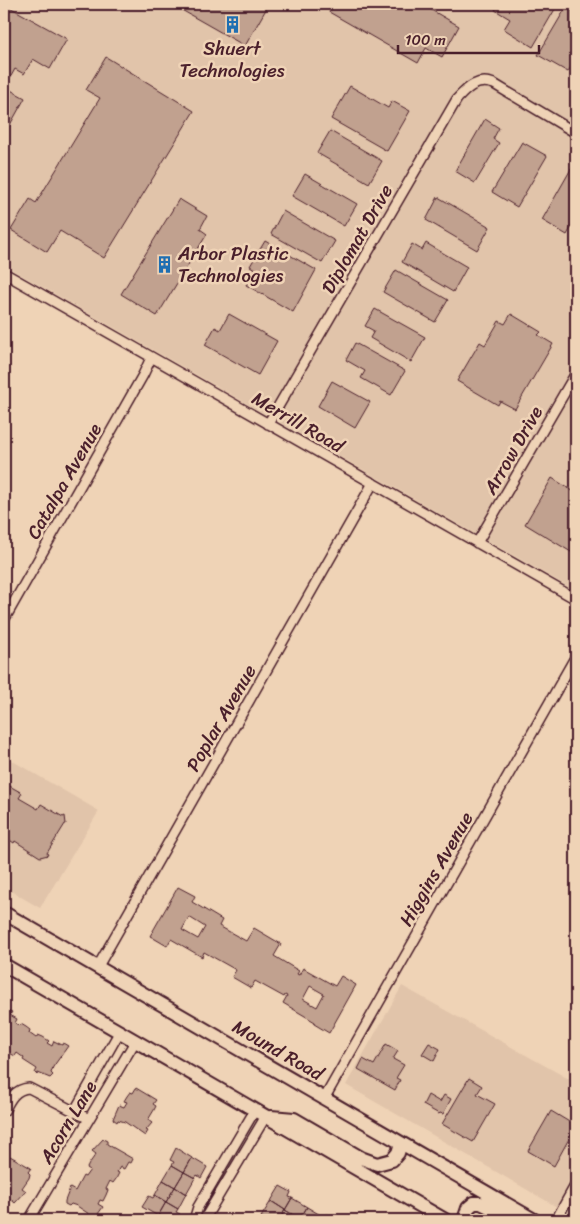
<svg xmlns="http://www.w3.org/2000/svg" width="580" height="1224" font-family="Sriracha,sans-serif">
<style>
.built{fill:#e1c4aa}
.building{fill:#c1a18f;stroke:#4a1f2b;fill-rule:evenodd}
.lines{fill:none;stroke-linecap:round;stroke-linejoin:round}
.street-casing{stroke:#4a1f2b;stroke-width:12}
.secondary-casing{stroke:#4a1f2b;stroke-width:16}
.street{stroke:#efd3b6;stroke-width:9}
.secondary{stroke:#efd3b6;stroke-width:12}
.labels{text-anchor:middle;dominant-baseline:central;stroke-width:5;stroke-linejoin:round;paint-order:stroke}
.poi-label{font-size:19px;fill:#4a1f2b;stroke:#efd3b6}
.street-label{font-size:19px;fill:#4a1f2b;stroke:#efd3b6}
</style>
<rect width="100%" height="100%" fill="#efd3b6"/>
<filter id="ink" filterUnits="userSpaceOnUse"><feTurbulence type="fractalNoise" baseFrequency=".02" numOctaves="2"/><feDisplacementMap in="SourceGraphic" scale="10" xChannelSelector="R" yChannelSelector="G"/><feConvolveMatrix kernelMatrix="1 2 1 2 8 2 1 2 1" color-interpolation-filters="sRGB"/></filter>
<g filter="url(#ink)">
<path class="built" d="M4,4H576V591L4,265Z
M4,756L99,811L40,908L4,887Z
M402,986L576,1083V1218L346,1085Z"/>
<path class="building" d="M4,4L67,39L50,69L33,59L24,74L15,69L5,87L25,98L6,132L4,131Z
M171,4H269L245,46Z
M332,4H421L459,26L442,57L426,48L418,63L329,12L334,4Z
M498,4H558L533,47L504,29L510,19L495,10Z
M568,4L576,5V58L568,72L538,55Z
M106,57L194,111L104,258L60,231L47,252L11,230L30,199L36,203L100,98L86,90Z
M350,86L388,108L392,101L410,111L387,151L331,119Z
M485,119L499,128L493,139L499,143L475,183L455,171Z
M330,131L382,161L369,183L317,153Z
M522,142L547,156L517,207L492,192Z
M571,169L576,172V219L567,235L542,220Z
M305,174L357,204L344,226L292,196Z
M438,197L490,227L477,250L426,220Z
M179,199L207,216L200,229L207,234L157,316L121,294Z
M283,211L335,241L322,263L271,234Z
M265,241L316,270L293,312L246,285L255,269L250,266Z
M426,243L467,267L453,292L402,262L412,244L422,250Z
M396,270L448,300L435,322L383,292Z
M375,309L425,337L411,362L370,338L374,331L365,326Z
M229,314L277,341L258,375L205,345L215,327L220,330Z
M511,314L541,332L538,335L553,344L515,409L500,401L498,405L457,381L480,342L485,345L499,321L505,324Z
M355,343L405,371L391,395L361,378L365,371L346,360Z
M332,381L370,402L355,428L318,406Z
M552,478L576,493V555L525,524Z
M5,781L6,784L22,793L19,798L38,809L41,804L63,817L65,816L66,824H65L47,853L48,855L40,857L15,841L14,843L8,839L9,837L4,834V782Z
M178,887L195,896L192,902L222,920L219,926L246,941L254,928L281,944L274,956L299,971L297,974L299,975L303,968L335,986L341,976L356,985L329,1033L314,1024L315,1022L283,1003L287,996L285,995L284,997L255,981L251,988L232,977L236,970L204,952L202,957L171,939L167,946L150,936ZM189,917L205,927L198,939L182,930ZM310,986L324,994L317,1007L303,999Z
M7,1010L12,1012L10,1015L17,1019L15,1023L20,1026L21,1024L26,1027L30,1030L29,1033L36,1038L38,1035L43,1037L49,1041L47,1043L52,1046L54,1041L62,1045L63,1043L68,1046L53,1067L51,1073L53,1075L50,1078L38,1073L37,1075L35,1073L37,1069L23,1060L24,1058L17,1053L15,1056L4,1050V1016Z
M429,1043L440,1049L434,1061L422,1054Z
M386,1044L398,1051L393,1059L404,1065L396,1078L400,1080L395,1090L358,1069L363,1059L374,1065Z
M469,1078L482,1086L477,1094L495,1104L473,1142L442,1124Z
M136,1088L156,1100L153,1104L156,1106L154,1110L148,1120L152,1123L146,1130L148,1131L145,1136L125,1122L118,1120L117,1122L113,1119L119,1105L124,1107L127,1102L124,1101L127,1096L130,1092L133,1093Z
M428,1095L440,1102L444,1095L451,1099L443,1114L440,1113L439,1114L423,1105Z
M551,1111L576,1126L554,1166L528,1151Z
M103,1139L107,1141V1144L112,1147L133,1159L131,1163L128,1162L124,1169L120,1167L117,1172L119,1173L116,1179L113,1183L110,1181L106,1189L108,1190L106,1195L103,1201L100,1200L98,1204L103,1207L98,1214L101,1215L98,1220L77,1206L71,1204L69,1206L65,1204V1201L70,1188L75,1191L83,1176L85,1177L90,1170L87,1168L89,1164L96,1154L92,1151Z
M176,1148L192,1158L184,1172L172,1165L174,1162L170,1160Z
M10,1156L31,1168L28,1172L30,1174L29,1178L22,1188L26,1191L15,1203L4,1193V1161L5,1160L7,1161Z
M192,1158L207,1167L201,1178L197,1175L195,1178L184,1172Z
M172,1165L184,1172L175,1187L163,1180Z
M184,1172L195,1178L186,1194L175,1187Z
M163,1180L175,1187L166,1202L155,1195Z
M280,1186L291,1192L289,1197L292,1198L285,1210L271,1201Z
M175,1187L186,1194L178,1209L166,1202Z
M155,1195L166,1202L158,1216L142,1207L149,1196L153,1198Z
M292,1198L307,1207L300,1219L285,1210Z
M271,1201L285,1210L279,1220H267L261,1217Z
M166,1202L178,1209L176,1212L180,1214L176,1220H165L158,1216Z
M307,1207L322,1216L319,1220H302L300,1219Z
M285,1210L300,1219L299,1220H279Z
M327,1214L329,1215L338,1220H319L322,1216L324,1218Z"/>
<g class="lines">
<defs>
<path id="street" d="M4,273L576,599
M268,424L457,99C468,87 478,78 494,84L576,133
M477,543L576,373
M4,620L143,375L151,358
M97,968L373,483
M324,1099L576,656
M4,1111C10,1099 15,1089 29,1088L89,1119
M74,1112L120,1031
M29,1220L136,1040
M194,1220L198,1207L255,1110
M204,1220L266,1116
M556,1220L576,1184"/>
<path id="secondary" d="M4,913L534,1220
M4,965L445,1220
M271,1117L294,1119L361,1158L377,1164L392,1160L398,1153L401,1143
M464,1220L468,1208L474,1203H481L516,1220"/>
</defs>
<use href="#street" class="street-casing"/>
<use href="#secondary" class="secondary-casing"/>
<use href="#street" class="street"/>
<use href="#secondary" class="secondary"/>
</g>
</g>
<defs>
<symbol id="building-bare" viewBox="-9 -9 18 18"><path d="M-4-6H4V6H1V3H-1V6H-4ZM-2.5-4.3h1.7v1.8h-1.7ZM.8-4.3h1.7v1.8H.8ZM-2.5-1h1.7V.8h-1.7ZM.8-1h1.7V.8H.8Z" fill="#1f6fb2" stroke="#efd3b6" stroke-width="2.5" paint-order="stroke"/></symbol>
</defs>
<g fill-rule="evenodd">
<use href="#building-bare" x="220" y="12" width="25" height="25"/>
<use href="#building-bare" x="152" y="252" width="25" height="25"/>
</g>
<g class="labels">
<g class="poi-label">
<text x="232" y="48">Shuert<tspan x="232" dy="22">Technologies</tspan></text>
<text x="178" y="253" text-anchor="start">Arbor Plastic<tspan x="178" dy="22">Technologies</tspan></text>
</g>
<g class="street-label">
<text transform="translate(357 239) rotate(-60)">Diplomat Drive</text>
<text transform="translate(298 422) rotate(30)">Merrill Road</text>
<text transform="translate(513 450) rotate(-60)">Arrow Drive</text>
<text transform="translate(64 481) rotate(-60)">Catalpa Avenue</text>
<text transform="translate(221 718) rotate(-60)">Poplar Avenue</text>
<text transform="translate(436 869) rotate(-60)">Higgins Avenue</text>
<text transform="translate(278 1050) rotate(30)">Mound Road</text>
<text transform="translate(68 1122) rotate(-59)">Acorn Lane</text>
</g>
</g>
<rect width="580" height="1224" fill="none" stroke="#efd3b6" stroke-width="20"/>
<rect x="10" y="10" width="560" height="1204" fill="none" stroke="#4a1f2b" stroke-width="2" filter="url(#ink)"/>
<path d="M398 45v8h141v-8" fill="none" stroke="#4a1f2b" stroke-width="2.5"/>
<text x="405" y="45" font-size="15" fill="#4a1f2b" stroke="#efd3b6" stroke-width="4" paint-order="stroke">100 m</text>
</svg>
